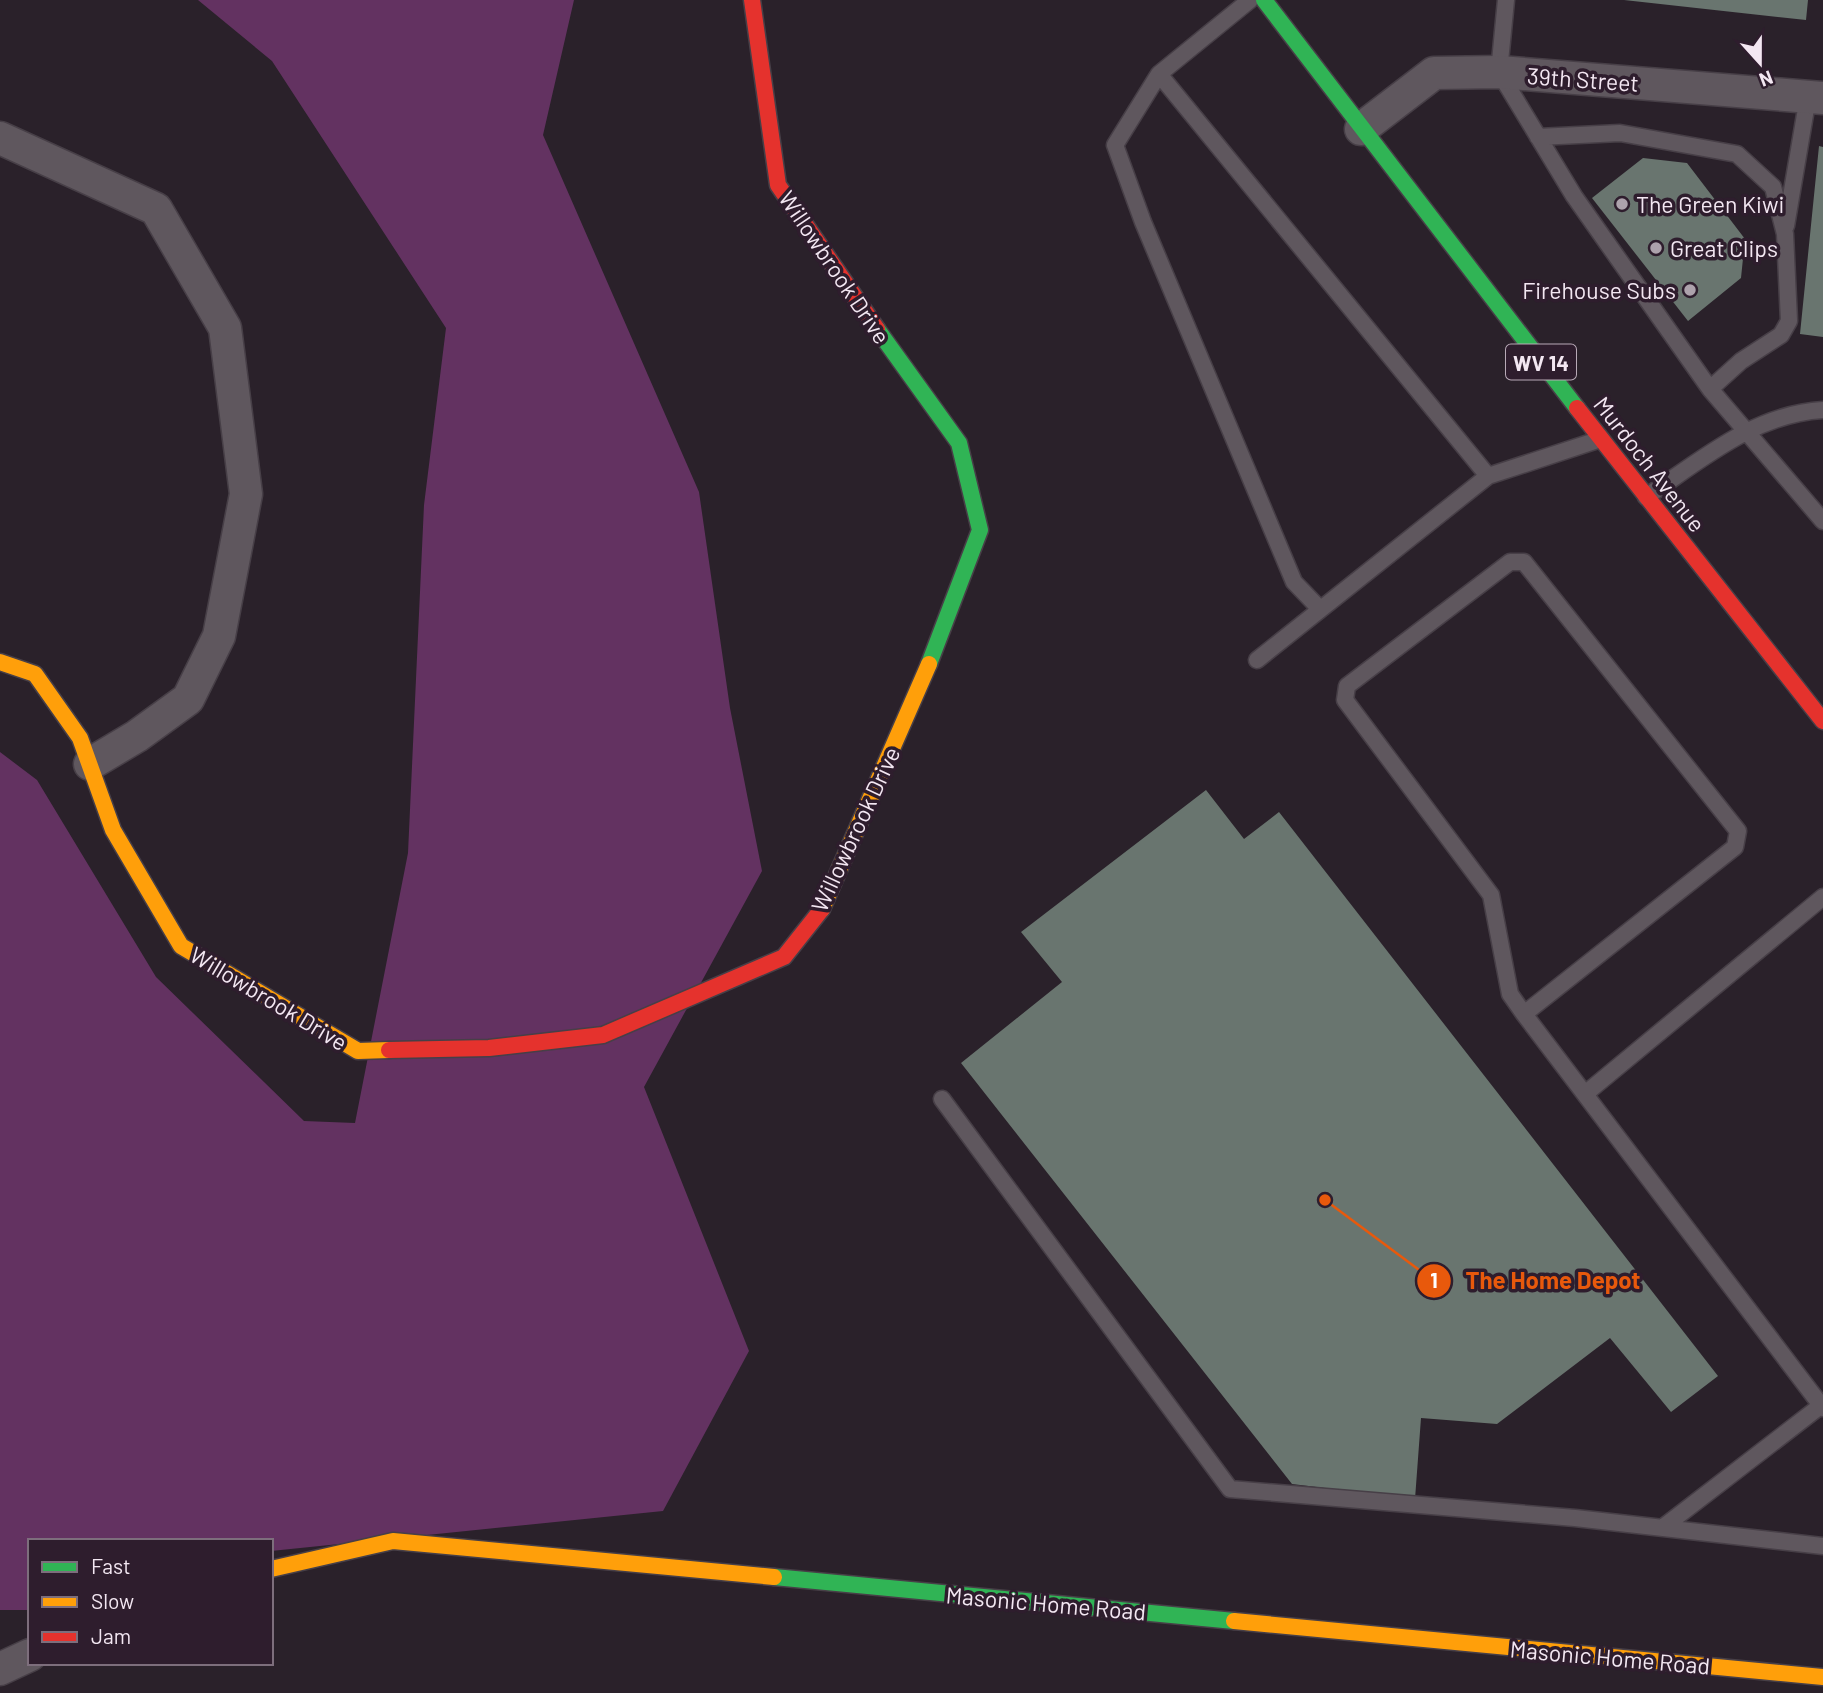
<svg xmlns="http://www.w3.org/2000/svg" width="1823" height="1693" font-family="Barlow,sans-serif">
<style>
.forest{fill:#633261}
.building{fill:#69756f}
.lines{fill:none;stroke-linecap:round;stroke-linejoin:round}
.lane-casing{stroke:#473f47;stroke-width:19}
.street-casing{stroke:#473f47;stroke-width:35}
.fast-casing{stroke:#473f47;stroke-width:19}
.slow-casing{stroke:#473f47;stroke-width:19}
.jam-casing{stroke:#473f47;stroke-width:19}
.lane{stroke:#5f575e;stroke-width:16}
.street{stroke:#5f575e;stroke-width:32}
.fast{stroke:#30b455;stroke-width:16}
.slow{stroke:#ff9f0a;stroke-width:16}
.jam{stroke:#e5322d;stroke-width:16}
.poi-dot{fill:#ada2ac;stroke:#2e1d2d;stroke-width:2.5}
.labels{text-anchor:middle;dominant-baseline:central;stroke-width:7;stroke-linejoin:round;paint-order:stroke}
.shield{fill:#2e1d2d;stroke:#b8aab7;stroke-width:2}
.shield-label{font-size:21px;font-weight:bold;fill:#f3e7f2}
.street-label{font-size:23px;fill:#f3e7f2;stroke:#2e1d2d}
.poi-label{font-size:23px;fill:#f3e7f2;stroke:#2e1d2d;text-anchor:start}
.leader{fill:none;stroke:#e8590c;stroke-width:2.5}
.callout-dot{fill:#e8590c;stroke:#2e1d2d;stroke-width:2.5}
.mark-label{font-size:21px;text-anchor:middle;font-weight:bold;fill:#fff}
.callout-label{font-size:24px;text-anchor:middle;font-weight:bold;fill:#e8590c;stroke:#2e1d2d;stroke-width:7;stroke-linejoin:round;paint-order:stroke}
</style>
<rect width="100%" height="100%" fill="#2a212a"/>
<path class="forest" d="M198,0H574L543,135L699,492L730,708L762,871L644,1087L749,1351L663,1511L271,1551V1541H30V1610H0V752L37,780L156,977L304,1121L355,1123L408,853L424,505L446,328L272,61Z"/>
<path class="building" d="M1624,0H1808L1806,20Z
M1819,146L1823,147V337L1800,334Z
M1643,158L1687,163L1745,239L1741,278L1688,321L1592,198Z
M1206,790L1244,839L1279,812L1718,1376L1671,1412L1610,1338L1497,1424L1421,1418L1415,1499L1292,1484L961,1063L1062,982L1021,932Z"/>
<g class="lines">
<defs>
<path id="lane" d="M1250,0L1159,74L1488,476
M1506,0L1499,72L1574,196L1710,389L1823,521
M1159,74L1115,145L1143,222L1294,582L1320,609
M1538,137L1620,133L1737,154L1773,187L1785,234L1789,321L1781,335L1741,361L1710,389
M1786,226L1808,97
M1646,497C1701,460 1754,414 1823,410
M1257,660L1488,476L1601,439
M1524,1014L1735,847L1738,831L1524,562H1510L1347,686L1345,700L1491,895L1510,994L1524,1014L1823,1408
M1585,1094L1823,897
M942,1099L1230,1489L1575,1518L1823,1546
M1662,1528L1823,1404"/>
<path id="street" d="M1361,129L1434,73L1499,72L1823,98
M0,138L156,209L225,328L246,494L219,636L188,699L137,736L90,764
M0,1669L30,1655"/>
<path id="fast" d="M1264,0L1577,408
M877,329L959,443L980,530L929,664
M774,1577L1234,1621"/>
<path id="slow" d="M0,662L35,674L80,738L113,830L181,946L358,1051L389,1050
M822,909L929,664
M271,1569L393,1541L774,1577
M1234,1621L1823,1677"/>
<path id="jam" d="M752,0L778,185L877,329
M1577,408L1823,721
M389,1050L489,1048L603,1035L784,957L822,909"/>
</defs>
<use href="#lane" class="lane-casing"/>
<use href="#street" class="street-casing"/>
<use href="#fast" class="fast-casing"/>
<use href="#slow" class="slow-casing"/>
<use href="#jam" class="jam-casing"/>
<use href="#lane" class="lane"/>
<use href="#street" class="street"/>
<use href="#fast" class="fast"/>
<use href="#slow" class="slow"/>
<use href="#jam" class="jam"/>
</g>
<g class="poi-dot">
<circle cx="1622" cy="204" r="7"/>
<circle cx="1656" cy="248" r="7"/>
<circle cx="1690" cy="290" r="7"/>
</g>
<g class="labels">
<rect class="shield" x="1506" y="344.5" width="70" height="35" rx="5"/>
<g class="shield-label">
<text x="1541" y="362">WV 14</text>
</g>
<g class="street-label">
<text transform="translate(1583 79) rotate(4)">39th Street</text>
<text transform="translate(835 267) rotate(56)">Willowbrook Drive</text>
<text transform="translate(1650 464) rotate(52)">Murdoch Avenue</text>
<text transform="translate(855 829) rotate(-65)">Willowbrook Drive</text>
<text transform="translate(269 998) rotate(31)">Willowbrook Drive</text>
<text transform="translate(1046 1603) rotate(5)">Masonic Home Road</text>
<text transform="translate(1610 1657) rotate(5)">Masonic Home Road</text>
</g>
<g class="poi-label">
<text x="1636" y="204">The Green Kiwi</text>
<text x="1670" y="248">Great Clips</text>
<text x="1676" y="290" text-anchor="end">Firehouse Subs</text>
</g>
</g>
<path class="leader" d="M1325 1200L1434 1281"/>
<g class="callout-dot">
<circle cx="1325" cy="1200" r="7"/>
<circle cx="1434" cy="1281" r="18"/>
</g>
<g class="mark-label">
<text x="1434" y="1288">1</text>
</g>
<g class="callout-label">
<text x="1553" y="1289">The Home Depot</text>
</g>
<rect x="28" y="1539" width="245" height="126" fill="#2e1d2d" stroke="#7d6e7c" stroke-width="2"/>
<rect x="42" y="1562" width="35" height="10" fill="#30b455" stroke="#7d6e7c" stroke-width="2"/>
<text x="91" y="1574" font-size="21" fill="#f3e7f2">Fast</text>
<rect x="42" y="1597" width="35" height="10" fill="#ff9f0a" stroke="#7d6e7c" stroke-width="2"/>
<text x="91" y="1609" font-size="21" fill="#f3e7f2">Slow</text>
<rect x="42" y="1632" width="35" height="10" fill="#e5322d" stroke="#7d6e7c" stroke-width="2"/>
<text x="91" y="1644" font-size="21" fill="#f3e7f2">Jam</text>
<g transform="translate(1760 63) rotate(159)" stroke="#2e1d2d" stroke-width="5" paint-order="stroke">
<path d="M0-5L12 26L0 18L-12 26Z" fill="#f3e7f2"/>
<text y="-10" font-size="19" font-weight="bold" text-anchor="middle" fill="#f3e7f2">N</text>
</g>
</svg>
